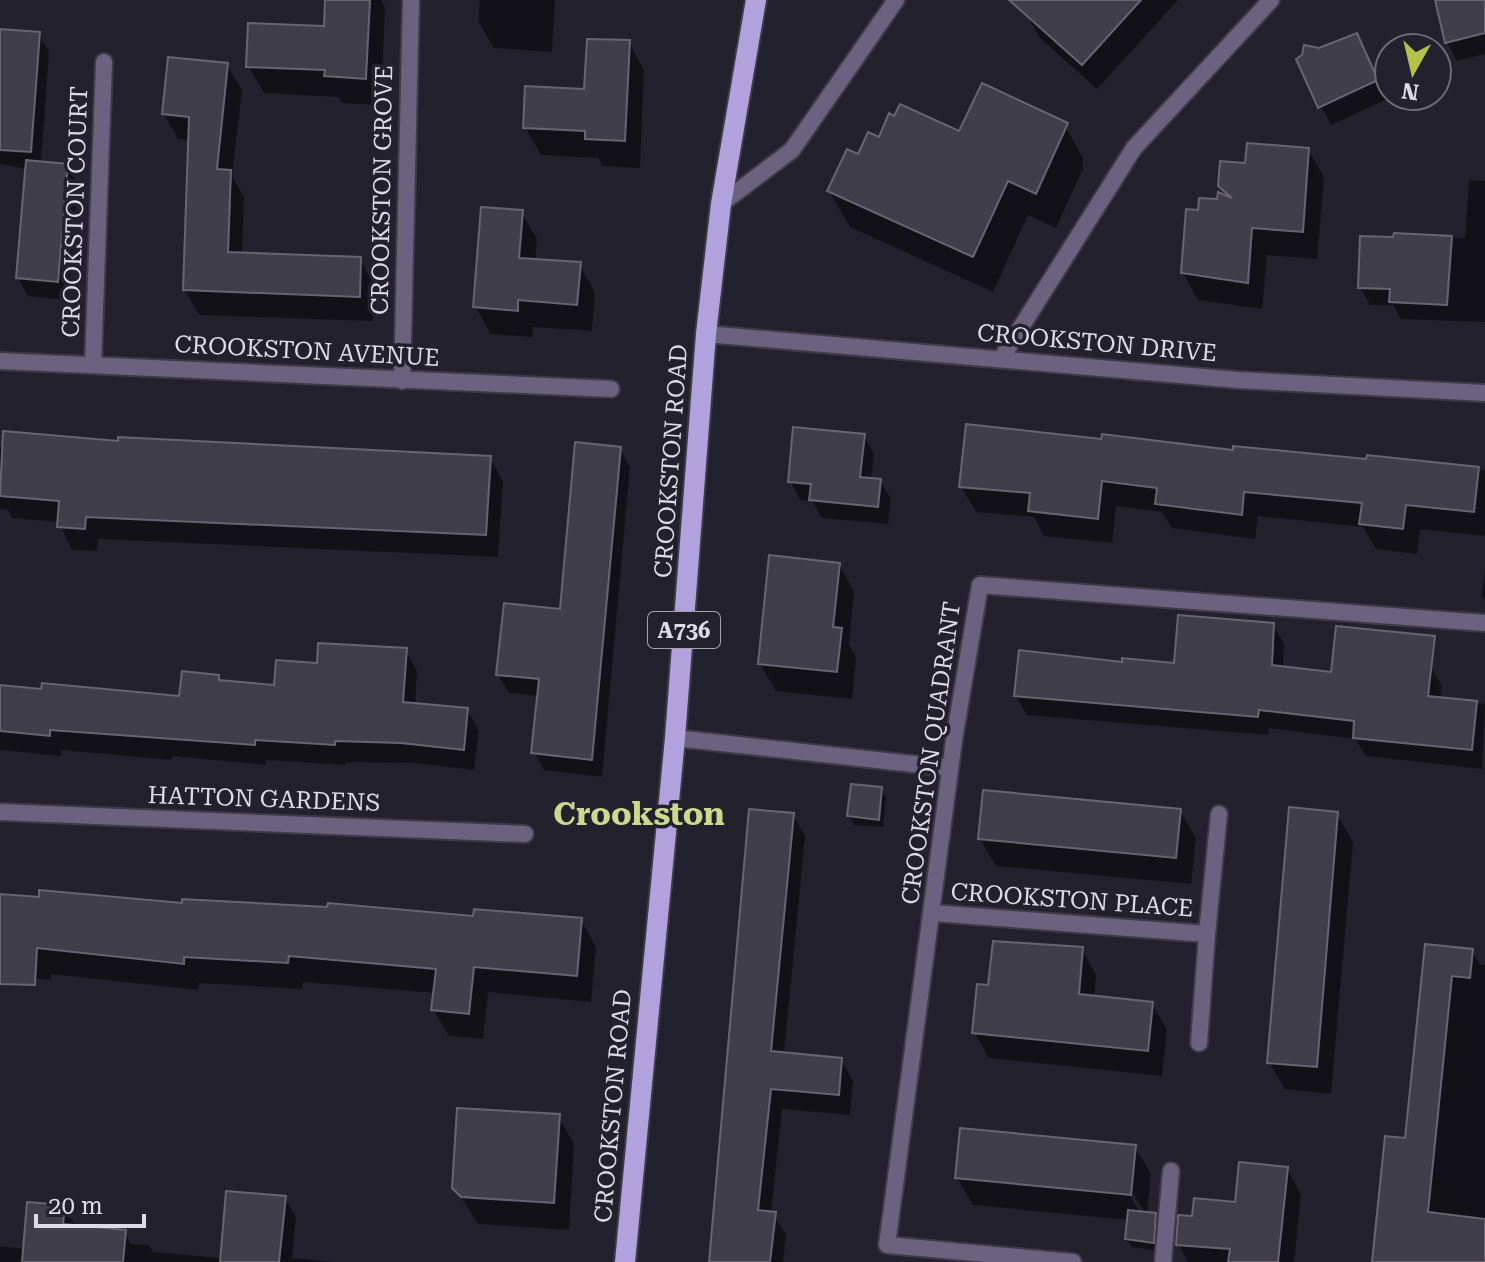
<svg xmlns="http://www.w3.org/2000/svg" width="1485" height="1262" font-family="'Roboto Serif',serif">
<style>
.shadow{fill:#0007;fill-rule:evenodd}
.building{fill:#413e4c;stroke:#686474;stroke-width:2}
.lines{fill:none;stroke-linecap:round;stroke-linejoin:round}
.minor-casing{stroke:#3e3b47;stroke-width:20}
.primary-casing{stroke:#3e3b47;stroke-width:24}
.minor{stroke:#6a6380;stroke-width:16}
.primary{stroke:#b1a2de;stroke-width:20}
.labels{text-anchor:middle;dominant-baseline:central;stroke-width:7;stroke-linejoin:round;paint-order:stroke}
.shield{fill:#24212e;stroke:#a6a3ad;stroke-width:2}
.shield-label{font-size:22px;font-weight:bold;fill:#dddbe4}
.street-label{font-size:24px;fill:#dddbe4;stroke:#24212e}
.district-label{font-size:32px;font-weight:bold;fill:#ccd88b;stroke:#24212e}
</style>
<rect width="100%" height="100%" fill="#24212e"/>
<path class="shadow" d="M327,0H381L385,8L381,105L342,103L338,97L264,93L248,66L326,29Z
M480,0H555L552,52L494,48L478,21Z
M1036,0H1178L1097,89L1039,37L1025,12Z
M1437,0H1485V54L1457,61L1447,42Z
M0,31L39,34L49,52L41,163L67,166L78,184L68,300L28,296L18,278L27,169L0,164Z
M1356,35L1387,99L1331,125L1298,60Z
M629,42L644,70L640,168L603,166L598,158L541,155L525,127L586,91Z
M227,65L242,90L232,176L244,197L242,254L360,259L374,284L373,321L199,315L185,290L190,140L178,139L164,114Z
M1063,122L1083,158V169L1056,228L1028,215L993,292L850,227L829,191L880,139Z
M1308,150L1324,177L1317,259L1267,255L1262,309L1198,300L1183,273L1200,212L1228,199L1220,186L1247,165Z
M1469,180L1485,181V322L1401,319L1393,305H1370L1360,287L1395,235L1465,238Z
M521,212L537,239L535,261L579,264L595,292L592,331L533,327L532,337L491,334L475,306Z
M864,436L874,454L871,480L880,481L891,499L888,524L822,518L812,501L800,500L790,481Z
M120,443L490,458L503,481L498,557L98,539L97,551L72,550L59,522L12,518L8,510L0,509V447Z
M1235,448L1485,470V536L1420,529L1417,554L1376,549L1363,527L1258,516L1255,539L1172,528L1162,512L1116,506L1112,543L1044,536L1034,517L976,512L961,487L1234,453Z
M620,449L630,467L602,777L544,770L534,752L539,696L509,693L498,675L562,611Z
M839,564L854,592L849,645L856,657L852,699L776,691L760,664Z
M1485,567V601L1482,595Z
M1273,625L1284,644L1283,668L1333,674L1431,667L1442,686L1440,700L1485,704L1482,769L1366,756L1355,739L1269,728L1268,735L1027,715L1016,696L1124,664L1176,665Z
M405,650L417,671L415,705L467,710L479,730L474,770L414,763L346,762V765L266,760V765L172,756V760L61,750V756L0,750V687L181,698L218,677L222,683L276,688L318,665Z
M881,789L886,798L883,827L854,825L849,816Z
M1180,811L1196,838L1191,884L996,866L980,839Z
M1337,814L1353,842L1331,1094L1285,1089L1269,1062Z
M793,815L805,836L784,1054L841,1060L853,1081L850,1115L782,1109L771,1213L786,1234L783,1262H710Z
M0,896L581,920L596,947L591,1002L488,992L483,1039L449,1036L433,1009L435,993L303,982L302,989L199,983L198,990L51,974V980L0,976Z
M1427,946L1472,951L1480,964L1485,965V1262H1374L1407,1140Z
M1082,949L1096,975L1094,998L1152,1004L1167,1029L1162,1076L989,1058L974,1032L990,987Z
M558,1116L574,1144L569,1230L478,1224L455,1188Z
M1135,1147L1151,1174L1147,1214L1155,1215L1160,1223L1158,1251L1132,1247L1127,1238L1129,1220L973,1205L957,1178ZM1128,1185L1145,1213H1140L1125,1187Z
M1287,1169L1301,1194L1294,1262H1188L1178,1244L1194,1219L1237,1204Z
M285,1198L296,1217L292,1258L335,1262H0V1246L25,1249L64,1207L76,1227L124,1232L131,1244L149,1245L153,1252L222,1258Z"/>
<path class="building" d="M325,0H370L366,79L324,76L325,70L246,67L248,23L324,26Z
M1009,0H1141L1082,65Z
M1435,0H1485V33L1445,43Z
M0,29L40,32L31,152L0,150Z
M1357,33L1378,80L1318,108L1296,59L1302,55L1304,45L1319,48Z
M587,39L630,40L625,141L585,139V131L523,128L525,86L584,89Z
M168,57L228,63L217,169L231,170L228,252L361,257L360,297L183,290L189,117L162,114Z
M982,83L1068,123L1036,194L1008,181L973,257L827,191L847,149L858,154L868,132L879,137L889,113L894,116L900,104L959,131Z
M1247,143L1309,148L1303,232L1252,228L1248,283L1181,273L1186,209L1198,210L1199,198L1217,199L1218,192L1232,198L1218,186L1220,161L1245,163Z
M26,160L68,164L58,282L16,278Z
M481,207L523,210L519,258L581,262L577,305L518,300V311L473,307Z
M1394,233L1452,236L1447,305L1389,302L1390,289L1358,288L1360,236L1393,237Z
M966,424L1101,439L1102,434L1233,450V446L1366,459L1367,455L1479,467L1474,512L1406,505L1403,529L1359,524L1362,503L1244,492L1242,515L1155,504L1157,488L1102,481L1098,519L1028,511L1030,493L959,487Z
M793,427L865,434L860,477L881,479L878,507L809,500L811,484L788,482Z
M3,431L118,441V437L491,456L486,535L86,517L85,529L57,527L59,501L0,496Z
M575,442L621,447L592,760L531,753L539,679L496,675L504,603L560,609Z
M769,555L840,563L833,627L842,628L837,672L758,664Z
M1178,615L1274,623L1272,665L1331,672L1336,626L1435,636L1428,696L1477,701L1472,750L1353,738L1354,721L1259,710L1258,717L1014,696L1019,650L1122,662V658L1174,663Z
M318,643L407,648L403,702L468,708L464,750L401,743L335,741V745L255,740V745L50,730V736L0,731V685L41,689L42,683L179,696L182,671L219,675V680L274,685L276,660L317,663Z
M851,784L882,787L879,820L847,816Z
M983,790L1181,809L1176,858L978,839Z
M1289,807L1338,812L1317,1067L1267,1063Z
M749,809L794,813L771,1051L842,1058L839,1095L771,1089L758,1210L776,1212L770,1262H709Z
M39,890L182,903V899L327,907L328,903L473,916L474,909L582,918L577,976L474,967L469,1014L431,1010L436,969L289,956L288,963L184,957V964L37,948L35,985L0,984V894L39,897Z
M993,941L1083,947L1079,994L1153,1002L1148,1051L972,1033L977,984L988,985Z
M1425,944L1473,949L1470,978L1452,976L1428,1212L1485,1219V1262H1372L1385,1136L1405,1138Z
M457,1108L560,1114L554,1203L461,1197L452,1188Z
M960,1128L1136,1145L1131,1195L955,1178Z
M1239,1162L1288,1167L1278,1262H1228L1230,1249L1176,1245L1178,1215L1192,1216L1194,1198L1235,1202Z
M226,1191L286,1196L279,1262H220Z
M27,1202L65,1205L63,1224L126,1230L123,1262H22Z
M1128,1210L1156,1213L1154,1243L1125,1239Z"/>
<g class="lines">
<defs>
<path id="minor" d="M721,204L792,150L896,0
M706,334L1238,380L1485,393
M1001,359L1134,148L1271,0
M0,361L611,389
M93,364L104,62
M402,381L411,0
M675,738L950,768
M0,812L525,834
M933,913L1207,934L1219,814
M1199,1043L1207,934
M1073,1262L887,1245L954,740L980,585L1485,623
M1163,1262L1171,1171"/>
<path id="primary" d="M625,1262L675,738L706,334L721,204L756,0"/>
</defs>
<use href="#minor" class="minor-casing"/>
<use href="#primary" class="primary-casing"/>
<use href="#minor" class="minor"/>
<use href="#primary" class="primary"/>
</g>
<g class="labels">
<rect class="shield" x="648" y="612" width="72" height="36" rx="6"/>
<g class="shield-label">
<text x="684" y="630">A736</text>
</g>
<g class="street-label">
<text transform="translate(382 190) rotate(-89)">CROOKSTON GROVE</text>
<text transform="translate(75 212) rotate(-88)">CROOKSTON COURT</text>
<text transform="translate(1097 343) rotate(5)">CROOKSTON DRIVE</text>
<text transform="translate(307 351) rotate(3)">CROOKSTON AVENUE</text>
<text transform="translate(671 461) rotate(-86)">CROOKSTON ROAD</text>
<text transform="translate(931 753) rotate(-82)">CROOKSTON QUADRANT</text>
<text transform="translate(264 799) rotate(2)">HATTON GARDENS</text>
<text transform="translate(1072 900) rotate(4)">CROOKSTON PLACE</text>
<text transform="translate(613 1106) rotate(-85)">CROOKSTON ROAD</text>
</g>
<g class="district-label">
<text x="639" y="814">Crookston</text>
</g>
</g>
<g transform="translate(1413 72) rotate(188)"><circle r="38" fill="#24212e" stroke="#6e6b77" stroke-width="2"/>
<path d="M0-6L14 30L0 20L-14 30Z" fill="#b3c24b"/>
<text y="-12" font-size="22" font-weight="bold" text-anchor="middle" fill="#dddbe4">N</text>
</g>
<path d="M36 1214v12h108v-12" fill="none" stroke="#dddbe4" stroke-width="4"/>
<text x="48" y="1214" font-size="24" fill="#dddbe4" stroke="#24212e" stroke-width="6" paint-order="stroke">20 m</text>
</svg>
